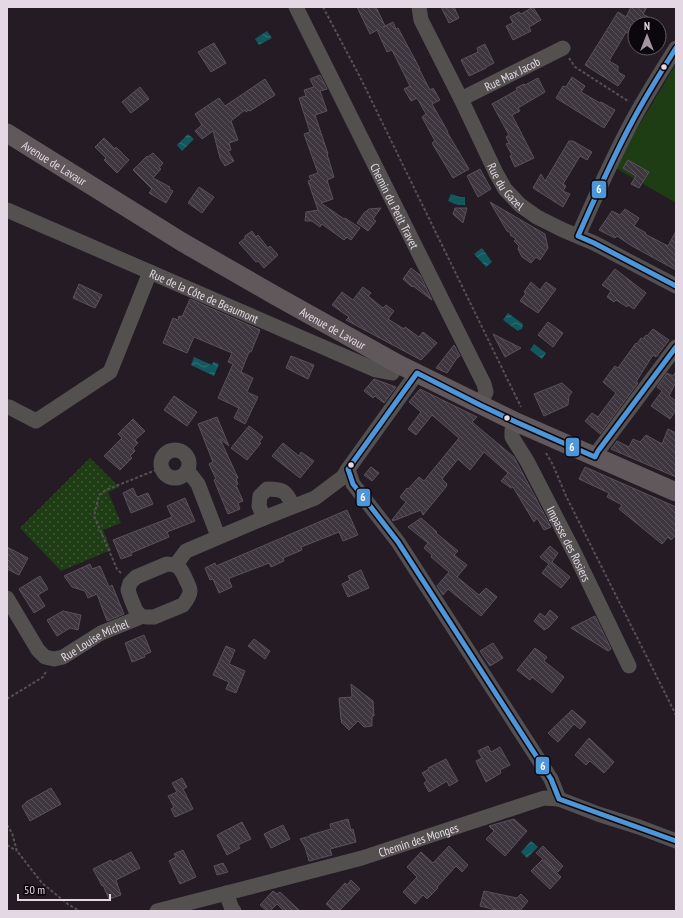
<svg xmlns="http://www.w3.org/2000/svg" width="683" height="918" font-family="'PT Sans Narrow',sans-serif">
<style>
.park{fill:url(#park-dots)}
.pitch{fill:#1f3d15}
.water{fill:url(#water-waves)}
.building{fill:url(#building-back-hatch);stroke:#5a515b}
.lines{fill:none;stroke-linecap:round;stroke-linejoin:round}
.path{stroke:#555153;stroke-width:2;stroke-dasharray:3 2;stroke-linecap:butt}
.minor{stroke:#545050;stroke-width:15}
.major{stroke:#60585a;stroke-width:19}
.bus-1-casing{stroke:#0c060d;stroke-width:8}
.bus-1{stroke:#4d96d9;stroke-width:5}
.bus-dot{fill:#e4d8e4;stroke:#0c060d;stroke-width:1.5}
.labels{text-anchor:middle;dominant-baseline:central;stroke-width:4;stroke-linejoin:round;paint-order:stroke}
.street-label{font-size:12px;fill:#e4d8e4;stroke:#0c060d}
.line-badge{stroke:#0c060d;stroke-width:1.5}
.badge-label{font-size:11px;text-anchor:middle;font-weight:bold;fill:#fff}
</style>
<defs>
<pattern id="park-dots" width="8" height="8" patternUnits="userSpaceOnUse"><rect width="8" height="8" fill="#1f3d15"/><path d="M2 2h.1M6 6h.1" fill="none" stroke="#3f5837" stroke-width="1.8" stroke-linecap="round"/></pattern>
<pattern id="water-waves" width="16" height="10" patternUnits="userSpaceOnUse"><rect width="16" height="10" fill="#12595e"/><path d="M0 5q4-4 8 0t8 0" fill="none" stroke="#347075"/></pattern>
<pattern id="building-back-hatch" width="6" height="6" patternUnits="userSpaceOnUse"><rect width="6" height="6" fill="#3e363f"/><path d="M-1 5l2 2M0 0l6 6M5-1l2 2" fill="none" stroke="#5a525b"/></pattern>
</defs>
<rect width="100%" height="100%" fill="#241b25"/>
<path class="park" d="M90,458L119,487L108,492L121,523L103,530L111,550L61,571L20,528Z"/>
<path class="pitch" d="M676,64V203L614,167Z"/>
<path class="water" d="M267,31L272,38L259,45L255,39Z
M188,134L194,139L182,151L177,145Z
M451,194L460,197H465V205H458L448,201Z
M482,248L492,262L486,267L474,254Z
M508,313L523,324L522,329L519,330L518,331L503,320Z
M534,344L546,353L542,359L530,350Z
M194,357L212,365L213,362L219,364L214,376L191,365Z
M531,841L538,847L527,858L521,852Z"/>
<path class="building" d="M357,7H376L385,26L383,27L393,22L396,29L398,28L420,69H419L430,90L433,88L440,100L432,104L448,132H447L469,169L453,178L432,143L435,141L422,117L426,114L417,98L411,101L404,89L410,86L392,50L387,52L377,30L370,34Z
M441,7H454L459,18L449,23Z
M533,7L541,20L529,27L531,31L513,40L506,26L513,23L510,17L519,12L521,14Z
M631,7H647L643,14L648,17L644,24H635V37L626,32L609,61L618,66V72L625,76L618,86L585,65L618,12L626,17Z
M214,43L226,63L211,72L198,52Z
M485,44L494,63L486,67V68L469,76L461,60L478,52L477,48Z
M320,75L327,89L320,91L327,111L315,115L328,154H327L334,177L327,180L333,199L321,203L344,219L345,218L360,228L351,240L347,237L344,240L322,224L320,227L312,221H305L306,212L318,210L308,181L311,180L309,176L318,173L304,134L310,132L299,98L306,96L304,90L314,87L310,79Z
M572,77L585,86L581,92L600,103L601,102L615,110L604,128L556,98L563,86L566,87Z
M538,78L545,92L518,108L520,111L512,115L534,158L515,167L510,156L512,155L506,144L509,143L506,137L509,135L492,104L517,90L516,88L524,84L525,85Z
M265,79L275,95L250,111L249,110L246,112L245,110L231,121L238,140L229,143L231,150L228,151L234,161L225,166L220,158L213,131L202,139L195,131L202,125L195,114L219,98L225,106Z
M140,87L149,99L131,113L122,102Z
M104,138L115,149L116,147L129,160L117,173L104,160L106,158L95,147Z
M569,141H573L592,152L587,160L580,156L563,184L566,186L563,191L570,194L563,207L533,188L541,174L545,181Z
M153,153L163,163L159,168L161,169L153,178L170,187L169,189L173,191L166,203L149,193L152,189L133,170L147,156L148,157Z
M628,160L649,172L639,188L631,184L636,176L623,168Z
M480,169L491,189L478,197L467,176Z
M199,187L214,197L202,213L188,203Z
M490,202L545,234L548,248L540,260L536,257L531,263L522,257L518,249L519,246L514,241L516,239L510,235L511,233L507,231Z
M381,208L373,219L376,221L368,231L357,223L364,213L369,209Z
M455,208H467L463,223L453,214Z
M625,209L639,218L634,226L646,233L645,234L668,246L676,231V270L632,246L617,236L615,238L599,230L612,211L620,215Z
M252,231L256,237L258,235L268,248L270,246L278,255L264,268L258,261L256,262L239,243L245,238V236Z
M411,268L420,275L432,300L413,286L412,287L403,279Z
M615,269L646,293L634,309L628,305L627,307L616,300L614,302L607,297L611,291L602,285Z
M531,282L540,290L546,282L556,289L538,313L520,301L526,293L524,292Z
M79,284L102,295L95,308L73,298Z
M363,287L371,293L368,296L383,308L386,305L394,311L388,319L404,329L405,327L419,337L423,332L437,343L421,360L346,320L349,317L332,305L342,292L353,300Z
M190,299L260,330L251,352H249L241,372L253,378L247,392L258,397L245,424L234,418L239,408L218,398L233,364L228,362L232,353L194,337L187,353L163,343L173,318L178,320L179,316L182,317Z
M548,322L563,333L553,347L538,335Z
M653,329L669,340L656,357L653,355L636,382L638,383L600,434L585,421L592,413L598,417L616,393L603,382L615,366L618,368L636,343L637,344L641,338L643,339L646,335L647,336Z
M493,334L521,348L505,357Z
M454,345L460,356L457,358L447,373L436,368Z
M291,356L314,365L308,379L286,368Z
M667,373L673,376L675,373H676V382L669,396L676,401V410L670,419L651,406L662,391L657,387Z
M374,379L396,387L384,403L375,396L373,398L364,391Z
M562,383L572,392L569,396L568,405L544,416L534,394Z
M420,389L477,417L472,422L514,457L551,527L544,530L537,518L534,522L513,487L511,488L501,481L508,473L484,452L470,470L458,459L442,479L447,484L446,487L423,515L421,510L393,521L392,520L406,502L400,497L407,488L408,489L419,477L424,481L459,438L432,415L416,435L408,429L421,412L409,402Z
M174,396L197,412L187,426L164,410Z
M217,417L229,446L220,439L238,478L236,479L238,484L236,485L243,501L238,503L240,509L228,514L214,480L216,479L209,464L213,462L198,424Z
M133,419L145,431L135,440L138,443L133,448L135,451L130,456L132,458L120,470L104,456L122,438L118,434Z
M249,426L263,437L259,442L261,443L247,460L231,448Z
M668,429L676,433V477L611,449L617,441L629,447L633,439L640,442L646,435L662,444Z
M283,443L299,456L301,452L314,461L300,478L272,456Z
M371,467L379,473L372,481L364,475Z
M585,467L676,507V535L671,540L668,537L662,544L619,509L622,505L607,497L609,493L579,479Z
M133,488L137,497L148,493L153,504L131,513L123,493Z
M185,498L195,521L167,532L169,537L131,553L132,555L121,559L113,540L172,517L167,506Z
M347,510L358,535L343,541L339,532L301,547L302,550L283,558L284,561L271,567L269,563L230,578L229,580L232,587L219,593L213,579L210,580L205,568L215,563L216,566Z
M421,518L437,532L436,533L458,551L454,555L467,565L457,577L479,595L486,588L497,597L481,616L448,589L443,595L437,586L449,572L431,557L432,555L424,548L428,543L408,527Z
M550,546L558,553L552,562L570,577L561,588L542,573L549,564L540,557Z
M7,547L28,558L19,575L7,569Z
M90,564L92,569L100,566L109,587L112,585L124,614L107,621L97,594L88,598L85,591L72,587L64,576Z
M361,570L369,588L348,597L342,584L350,580L348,576Z
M40,576L48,589L38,595L45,606L34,613L19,589Z
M550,610L558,617L549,627L544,630L534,621L540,613L545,617Z
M63,611L81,615L78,630L70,628L57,636L47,620Z
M595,616L611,649L608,651L571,628Z
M144,635L151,652L144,655L145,657L132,662L125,643Z
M254,639L270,651L265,659L248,646Z
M493,643L503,658L490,666L480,651Z
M226,646L235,650L229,664L245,671L236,693L226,689L229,682L213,675Z
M535,648L547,657L544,661L564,677L552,693L532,677L530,680L517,670Z
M351,684L373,701L374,716H372V726L364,727L358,721L349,730L341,722L342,721L341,720L339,698L352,697Z
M572,710L586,722L580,729L574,724L558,742L548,733Z
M589,738L614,762L604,773L590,761L586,765L575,755Z
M488,746L491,752L500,747L510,765L500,770L501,773L486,782L476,761L482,758L478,751Z
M446,759L458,781L449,786L447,781L429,792L424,783L427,781L422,773L429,769L428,768Z
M182,778L187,787L183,789L193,809L175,817L171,809L174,807L168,796L177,792L172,783Z
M51,788L61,804L30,821L22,806L26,803V802Z
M348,819L351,830L353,829L356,842L330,849L332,855L309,861L305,847L300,839L310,836V835L331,829L330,824Z
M514,819L527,831L505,856L486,839L494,831L489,826Z
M242,822L251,839L238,845L240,848L227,855L217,835Z
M283,825L290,839L271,848L264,834Z
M449,846L468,865L462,872L456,866L437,887L438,888L427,899L423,895L415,904L403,892L417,877L407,867L421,852L433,863Z
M543,846L563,866L558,872L544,860L561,877L550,889L531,871L543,859L536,853Z
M183,850L196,877L180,884L169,861L176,857L174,854Z
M131,852L140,868L116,880L121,895L109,899L103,885L102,886L93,869L111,860L112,862Z
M223,863L228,872L217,875L214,866Z
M351,880L360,889L339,911H334L326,904L345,883L347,885Z
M273,891L277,894L280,892L300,911H284L277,904L270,911H267L260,905Z
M484,891L517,898L521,894L528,901L520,911H500L480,906Z"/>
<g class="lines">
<path class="path" d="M323,7L360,77L521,407
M569,58L575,67L628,101
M546,453L553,465L566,496L676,715
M121,573L117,569L94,516L99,495L106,490L161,468
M7,699L43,677L47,670
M7,825L12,833L17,851L42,883L69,905L80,911
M7,845L17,851"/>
<g class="minor">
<path id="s1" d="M296,7L484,384L486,392L480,405"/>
<path id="s2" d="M419,7L421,20L461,99L496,173L505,189L520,205L537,217L563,230L594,243L676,286"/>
<path id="s3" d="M461,99L563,48"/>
<path id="s4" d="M7,210L376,370L392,373L398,364"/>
<path d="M578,236C593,202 609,166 626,133C641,103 659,75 676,48"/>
<path d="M417,373L348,469L353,484L398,542L551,779L559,799"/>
<path d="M9,407L36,421L110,372L150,272"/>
<path id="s5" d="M516,422L512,430V437L527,461L576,556L605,616L629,666"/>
<circle cx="175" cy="464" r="14"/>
<path d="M595,457L598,451L676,347"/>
<path d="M188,471L198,484L218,536"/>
<path d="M264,518L259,506L260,496L267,489C284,489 286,491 293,506"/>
<path d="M167,564C180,564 182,571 187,582C188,584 190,588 190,591C190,596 186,601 183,605L154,617H146L141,616L136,611L131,599L128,590L130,583L136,577Z"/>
<path d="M176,565L180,559L186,551L264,518L315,498L343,477L348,469"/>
<path id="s6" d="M7,598L38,650L45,657L54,659L63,657L101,633L138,618L141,616"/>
<path d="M226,893L232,909L234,911"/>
<path id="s7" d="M157,911L362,858L544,798L559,799L598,814L639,827L676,841"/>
</g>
<path class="major" id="s8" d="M7,133L182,242L276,296L398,364L516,422L676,492"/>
<defs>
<path id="bus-1" d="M676,48C661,72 645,97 632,122C612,159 595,198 578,236L594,243L676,286
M676,347L598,451L595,457L516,422L480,405L417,373L348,469L353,484L398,542L551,779L559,799L676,841"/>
</defs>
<use href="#bus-1" class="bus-1-casing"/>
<use href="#bus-1" class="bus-1"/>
</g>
<g class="bus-dot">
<circle cx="664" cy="67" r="3.5"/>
<circle cx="507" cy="418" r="3.5"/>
<circle cx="351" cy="465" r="3.5"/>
</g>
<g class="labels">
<g class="street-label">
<text stroke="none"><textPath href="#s3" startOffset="57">Rue Max Jacob</textPath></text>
<text stroke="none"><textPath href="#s8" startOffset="56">Avenue de Lavaur</textPath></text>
<text stroke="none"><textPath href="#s2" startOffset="200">Rue du Gazel</textPath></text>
<text stroke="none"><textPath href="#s1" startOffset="222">Chemin du Petit Travet</textPath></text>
<text stroke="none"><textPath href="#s4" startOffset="215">Rue de la Côte de Beaumont</textPath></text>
<text stroke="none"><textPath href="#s8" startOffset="380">Avenue de Lavaur</textPath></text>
<text stroke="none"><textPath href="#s5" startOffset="137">Impasse des Rosiers</textPath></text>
<text stroke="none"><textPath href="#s6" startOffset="125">Rue Louise Michel</textPath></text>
<text stroke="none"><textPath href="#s7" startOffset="271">Chemin des Monges</textPath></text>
</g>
</g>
<g class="line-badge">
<rect x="591" y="180" width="16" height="19" rx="4" fill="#4d96d9"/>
<rect x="565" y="437" width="15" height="20" rx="4" fill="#4d96d9"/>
<rect x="356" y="488" width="15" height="19" rx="4" fill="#4d96d9"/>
<rect x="535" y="756" width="15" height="19" rx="4" fill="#4d96d9"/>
</g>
<g class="badge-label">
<text x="599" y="193">6</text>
<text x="572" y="451">6</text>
<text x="363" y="501">6</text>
<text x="543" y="770">6</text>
</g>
<rect width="683" height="918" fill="none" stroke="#e4d8e4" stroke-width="16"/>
<g transform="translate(647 36)"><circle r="19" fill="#0c060d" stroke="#625a63"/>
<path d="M0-3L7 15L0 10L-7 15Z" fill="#a196a1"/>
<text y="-6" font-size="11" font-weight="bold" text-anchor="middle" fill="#e4d8e4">N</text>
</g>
<path d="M18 894v6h92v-6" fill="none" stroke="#e4d8e4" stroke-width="2"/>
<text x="24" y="894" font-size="12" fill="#e4d8e4" stroke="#0c060d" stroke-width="3" paint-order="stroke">50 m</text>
</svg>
